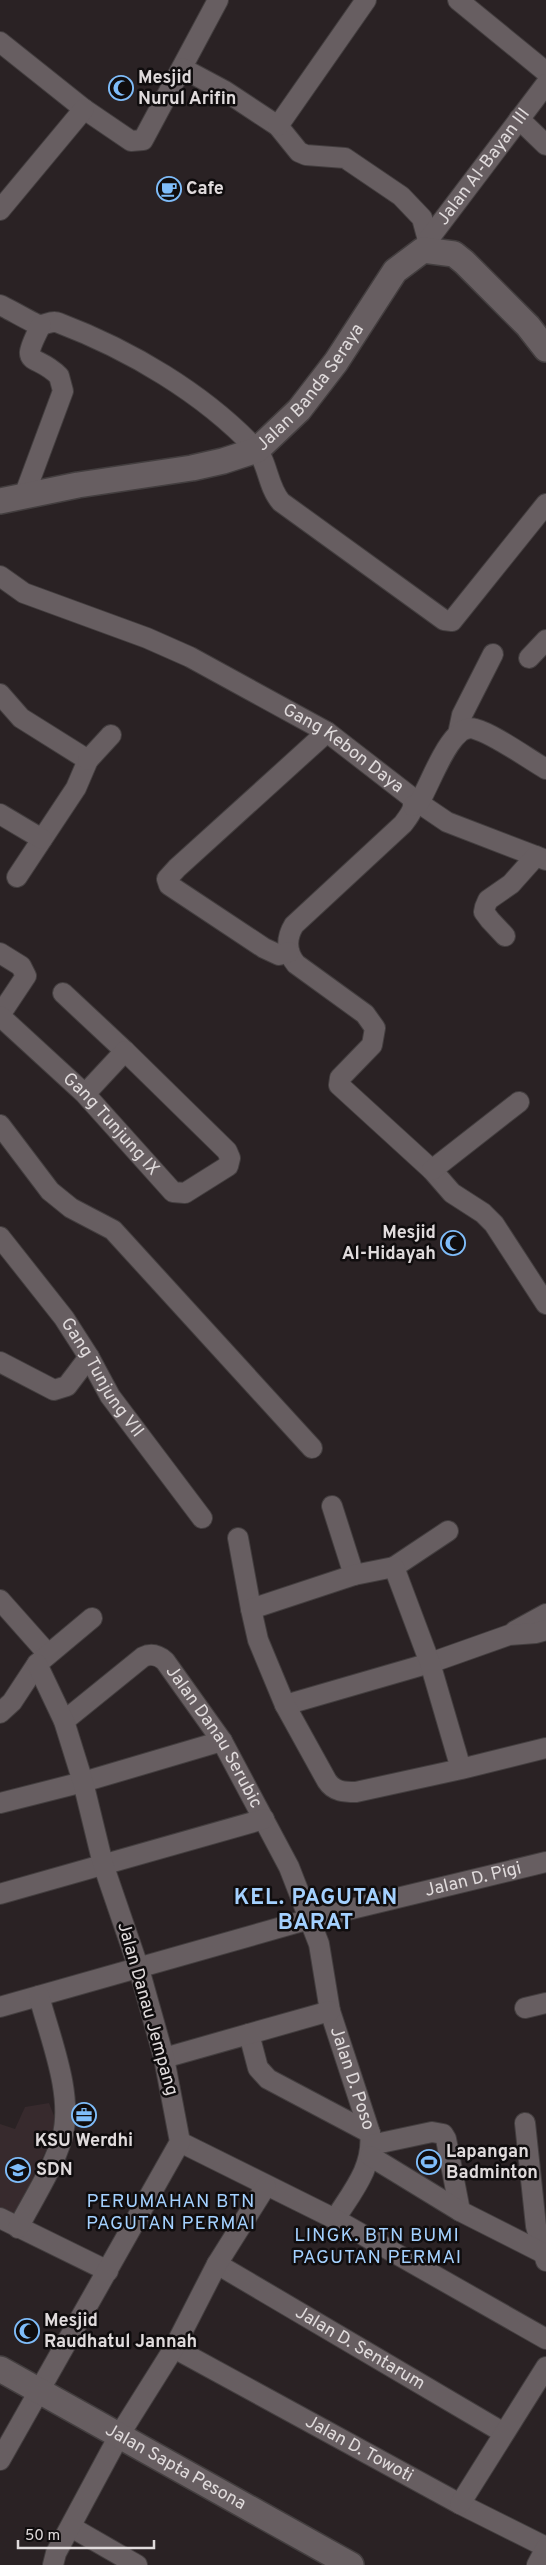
<svg xmlns="http://www.w3.org/2000/svg" width="546" height="2565" font-family="Overpass,sans-serif">
<style>
.built{fill:#372a2d}
.lines{fill:none;stroke-linecap:round;stroke-linejoin:round}
.minor-casing{stroke:#433e3f;stroke-width:22}
.tertiary-casing{stroke:#433e3f;stroke-width:28}
.minor{stroke:#675e61;stroke-width:20}
.tertiary{stroke:#675e61;stroke-width:25}
.labels{text-anchor:middle;dominant-baseline:central;stroke-width:5;stroke-linejoin:round;paint-order:stroke}
.poi-label{font-size:18px;font-weight:bold;fill:#e0dbdc;stroke:#100d0e;text-anchor:start}
.street-label{font-size:18px;fill:#e0dbdc;stroke:#100d0e}
.neighbourhood-label{font-size:19px;letter-spacing:1px;fill:#a4d1ff;stroke:#100d0e}
.district-label{font-size:22px;font-weight:bold;letter-spacing:1px;fill:#a4d1ff;stroke:#100d0e}
</style>
<rect width="100%" height="100%" fill="#2a2224"/>
<path class="built" d="M49,2103L58,2126L13,2218L0,2211V2124L15,2129L25,2107Z"/>
<g class="lines">
<defs>
<g id="minor">
<path d="M458,0L546,72"/>
<path d="M0,42L84,109L131,141L143,140L218,0"/>
<path d="M182,68L225,91L278,126L299,152L306,155L345,158L401,196L422,218L428,240"/>
<path d="M519,119L546,145"/>
<path d="M278,126L366,0"/>
<path d="M0,210L84,109"/>
<path id="s1" d="M424,248L428,240L546,84"/>
<path d="M0,305C8,308 35,325 41,325C48,324 52,320 59,323C130,350 203,393 255,448C268,461 267,486 281,502L444,620L452,621L546,504"/>
<path d="M24,496L63,391L59,376C34,351 18,370 41,325"/>
<path id="s2" d="M0,576L24,593L147,638L190,657L327,732L411,797C417,807 409,816 403,824L294,925C286,938 286,952 296,964L365,1014L375,1028L372,1045L340,1078L339,1085L432,1170L452,1193L483,1213L494,1224L546,1304"/>
<path d="M529,658L546,640"/>
<path d="M0,694L21,718L88,760L76,788L17,877"/>
<path d="M458,734L462,715L493,654"/>
<path d="M88,760L111,735"/>
<path d="M419,803L447,822L546,860"/>
<path d="M413,806L419,803C430,783 442,750 457,735C461,730 469,727 475,729C494,734 527,758 546,769"/>
<path d="M0,814L42,839"/>
<path d="M505,936L490,920L484,912L485,907L488,900L511,884L536,856"/>
<path d="M289,952L279,955L264,948L169,885L167,879L177,868L327,732"/>
<path d="M0,953L21,966L26,976L0,1015"/>
<path d="M63,993L125,1051"/>
<path id="s3" d="M0,1016L85,1094L173,1192L185,1193L228,1166L230,1158L227,1151L125,1051L85,1094"/>
<path d="M0,1125L50,1191L71,1208L113,1230L312,1448"/>
<path d="M432,1170L519,1102"/>
<path id="s4" d="M0,1237L64,1318L89,1357L110,1396L202,1518"/>
<path d="M0,1362L54,1390L67,1386L89,1357"/>
<path d="M332,1506L354,1575"/>
<path d="M238,1538L251,1609"/>
<path d="M394,1567L448,1531"/>
<path d="M0,1600L48,1654"/>
<path d="M515,1631L546,1614"/>
<path d="M285,1705L430,1663L509,1635L536,1633L546,1630"/>
<path d="M0,1713L12,1702L37,1664L92,1618"/>
<path id="s5" d="M64,1721L143,1657C151,1653 158,1655 165,1661L222,1741L289,1867L319,1944L330,2011L370,2133C374,2167 352,2192 335,2219"/>
<path d="M461,1769L430,1663L394,1567L354,1575L251,1609L258,1640L285,1705L327,1781C334,1792 345,1792 356,1792L461,1769L546,1748"/>
<path d="M0,1803L83,1782L222,1741"/>
<path d="M0,1894L264,1819"/>
<path id="s6" d="M0,2007L310,1919L546,1862"/>
<path d="M525,2008L546,2003"/>
<path d="M249,2034L258,2068L268,2079L370,2133"/>
<path d="M164,2058L330,2011"/>
<path d="M525,2123L536,2226L546,2261"/>
<path d="M180,2142L335,2219L546,2339"/>
<path d="M371,2145L432,2132L443,2134L446,2139L460,2211"/>
<path d="M370,2156L460,2211L545,2254"/>
<path d="M0,2218L108,2271"/>
<path d="M18,2228C33,2199 53,2169 62,2138C74,2095 50,2038 39,1996"/>
<path id="s7" d="M217,2264L504,2433"/>
<path id="s8" d="M174,2348L460,2504L546,2547"/>
<path d="M0,2460L180,2142L164,2058L139,1969L103,1864L83,1782L64,1721L37,1664"/>
<path d="M460,2504L546,2367"/>
<path d="M71,2527L137,2565"/>
<path d="M53,2565L56,2553L120,2434L174,2348L217,2264L266,2186"/>
<path d="M537,2565L546,2548"/>
</g>
<g id="tertiary">
<path id="s9" d="M0,501L78,485L192,468L223,461L257,450L299,410L336,362L395,271L423,250L454,254L464,262L528,326L546,349"/>
<path id="s10" d="M0,2369L351,2565"/>
</g>
</defs>
<use href="#minor" class="minor-casing"/>
<use href="#tertiary" class="tertiary-casing"/>
<use href="#minor" class="minor"/>
<use href="#tertiary" class="tertiary"/>
</g>
<defs>
<symbol id="mosque-ring" viewBox="-11 -11 22 22"><circle r="9.5" fill="#100d0e" stroke="#7fbdfa" stroke-width="1.5"/><path d="M3.5-4.9A6 6 0 1 0 3.5 4.9A5 5 0 1 1 3.5-4.9Z" fill="#7fbdfa"/></symbol>
<symbol id="cafe-ring" viewBox="-11 -11 22 22"><circle r="9.5" fill="#100d0e" stroke="#7fbdfa" stroke-width="1.5"/><path d="M-5.5-4.5H6V0H3Q3 3.5 0 3.5H-2.5Q-5.5 3.5-5.5 0ZM3-3.2v2h1.7v-2ZM-6 4.5H4V6H-6Z" fill="#7fbdfa"/></symbol>
<symbol id="office-ring" viewBox="-11 -11 22 22"><circle r="9.5" fill="#100d0e" stroke="#7fbdfa" stroke-width="1.5"/><path d="M-6-3h4V-5.5h4V-3h4V5H-6ZM-1-4.5V-3h2v-1.5ZM-6 0V1H6V0Z" fill="#7fbdfa"/></symbol>
<symbol id="stadium-ring" viewBox="-11 -11 22 22"><circle r="9.5" fill="#100d0e" stroke="#7fbdfa" stroke-width="1.5"/><path d="M0-5a6.5 5 0 1 0 0 10a6.5 5 0 1 0 0-10ZM-3.5-1.8h7v3.6h-7Z" fill="#7fbdfa"/></symbol>
<symbol id="school-ring" viewBox="-11 -11 22 22"><circle r="9.5" fill="#100d0e" stroke="#7fbdfa" stroke-width="1.5"/><path d="M0-5L7-2L0 1L-7-2ZM-4 1L0 2.5L4 1V4Q0 6-4 4Z" fill="#7fbdfa"/></symbol>
</defs>
<g fill-rule="evenodd">
<use href="#mosque-ring" x="107" y="74" width="28" height="28"/>
<use href="#cafe-ring" x="155" y="175" width="28" height="28"/>
<use href="#mosque-ring" x="439" y="1229" width="28" height="28"/>
<use href="#office-ring" x="70" y="2101" width="28" height="28"/>
<use href="#stadium-ring" x="415" y="2148" width="28" height="28"/>
<use href="#school-ring" x="4" y="2156" width="28" height="28"/>
<use href="#mosque-ring" x="13" y="2317" width="28" height="28"/>
</g>
<g class="labels">
<g class="poi-label">
<text x="138" y="78">Mesjid<tspan x="138" dy="21">Nurul Arifin</tspan></text>
<text x="186" y="189">Cafe</text>
<text x="436" y="1233" text-anchor="end">Mesjid<tspan x="436" dy="21">Al-Hidayah</tspan></text>
<text x="84" y="2141" text-anchor="middle">KSU Werdhi</text>
<text x="446" y="2152">Lapangan<tspan x="446" dy="21">Badminton</tspan></text>
<text x="36" y="2170">SDN</text>
<text x="44" y="2321">Mesjid<tspan x="44" dy="21">Raudhatul Jannah</tspan></text>
</g>
<g class="street-label">
<text stroke="none"><textPath href="#s1" startOffset="101">Jalan Al-Bayan III</textPath></text>
<text stroke="none"><textPath href="#s9" startOffset="345">Jalan Banda Seraya</textPath></text>
<text stroke="none"><textPath href="#s2" startOffset="386">Gang Kebon Daya</textPath></text>
<text stroke="none"><textPath href="#s3" startOffset="155">Gang Tunjung IX</textPath></text>
<text stroke="none"><textPath href="#s4" startOffset="174">Gang Tunjung VII</textPath></text>
<text stroke="none"><textPath href="#s5" startOffset="216">Jalan Danau Serubic</textPath></text>
<text stroke="none"><textPath href="#s6" startOffset="490">Jalan D. Pigi</textPath></text>
<text transform="translate(147 2009) rotate(74)">Jalan Danau Jempang</text>
<text stroke="none"><textPath href="#s5" startOffset="588">Jalan D. Poso</textPath></text>
<text stroke="none"><textPath href="#s7" startOffset="166">Jalan D. Sentarum</textPath></text>
<text stroke="none"><textPath href="#s8" startOffset="211">Jalan D. Towoti</textPath></text>
<text stroke="none"><textPath href="#s10" startOffset="201">Jalan Sapta Pesona</textPath></text>
</g>
<g class="neighbourhood-label">
<text x="171" y="2202">PERUMAHAN BTN<tspan x="171" dy="22">PAGUTAN PERMAI</tspan></text>
<text x="377" y="2236">LINGK. BTN BUMI<tspan x="377" dy="22">PAGUTAN PERMAI</tspan></text>
</g>
<g class="district-label">
<text x="316" y="1898">KEL. PAGUTAN<tspan x="316" dy="25">BARAT</tspan></text>
</g>
</g>
<path d="M18 2540v8h136v-8" fill="none" stroke="#e0dbdc" stroke-width="2.5"/>
<text x="25" y="2540" font-size="15" fill="#e0dbdc" stroke="#100d0e" stroke-width="4" paint-order="stroke">50 m</text>
</svg>
